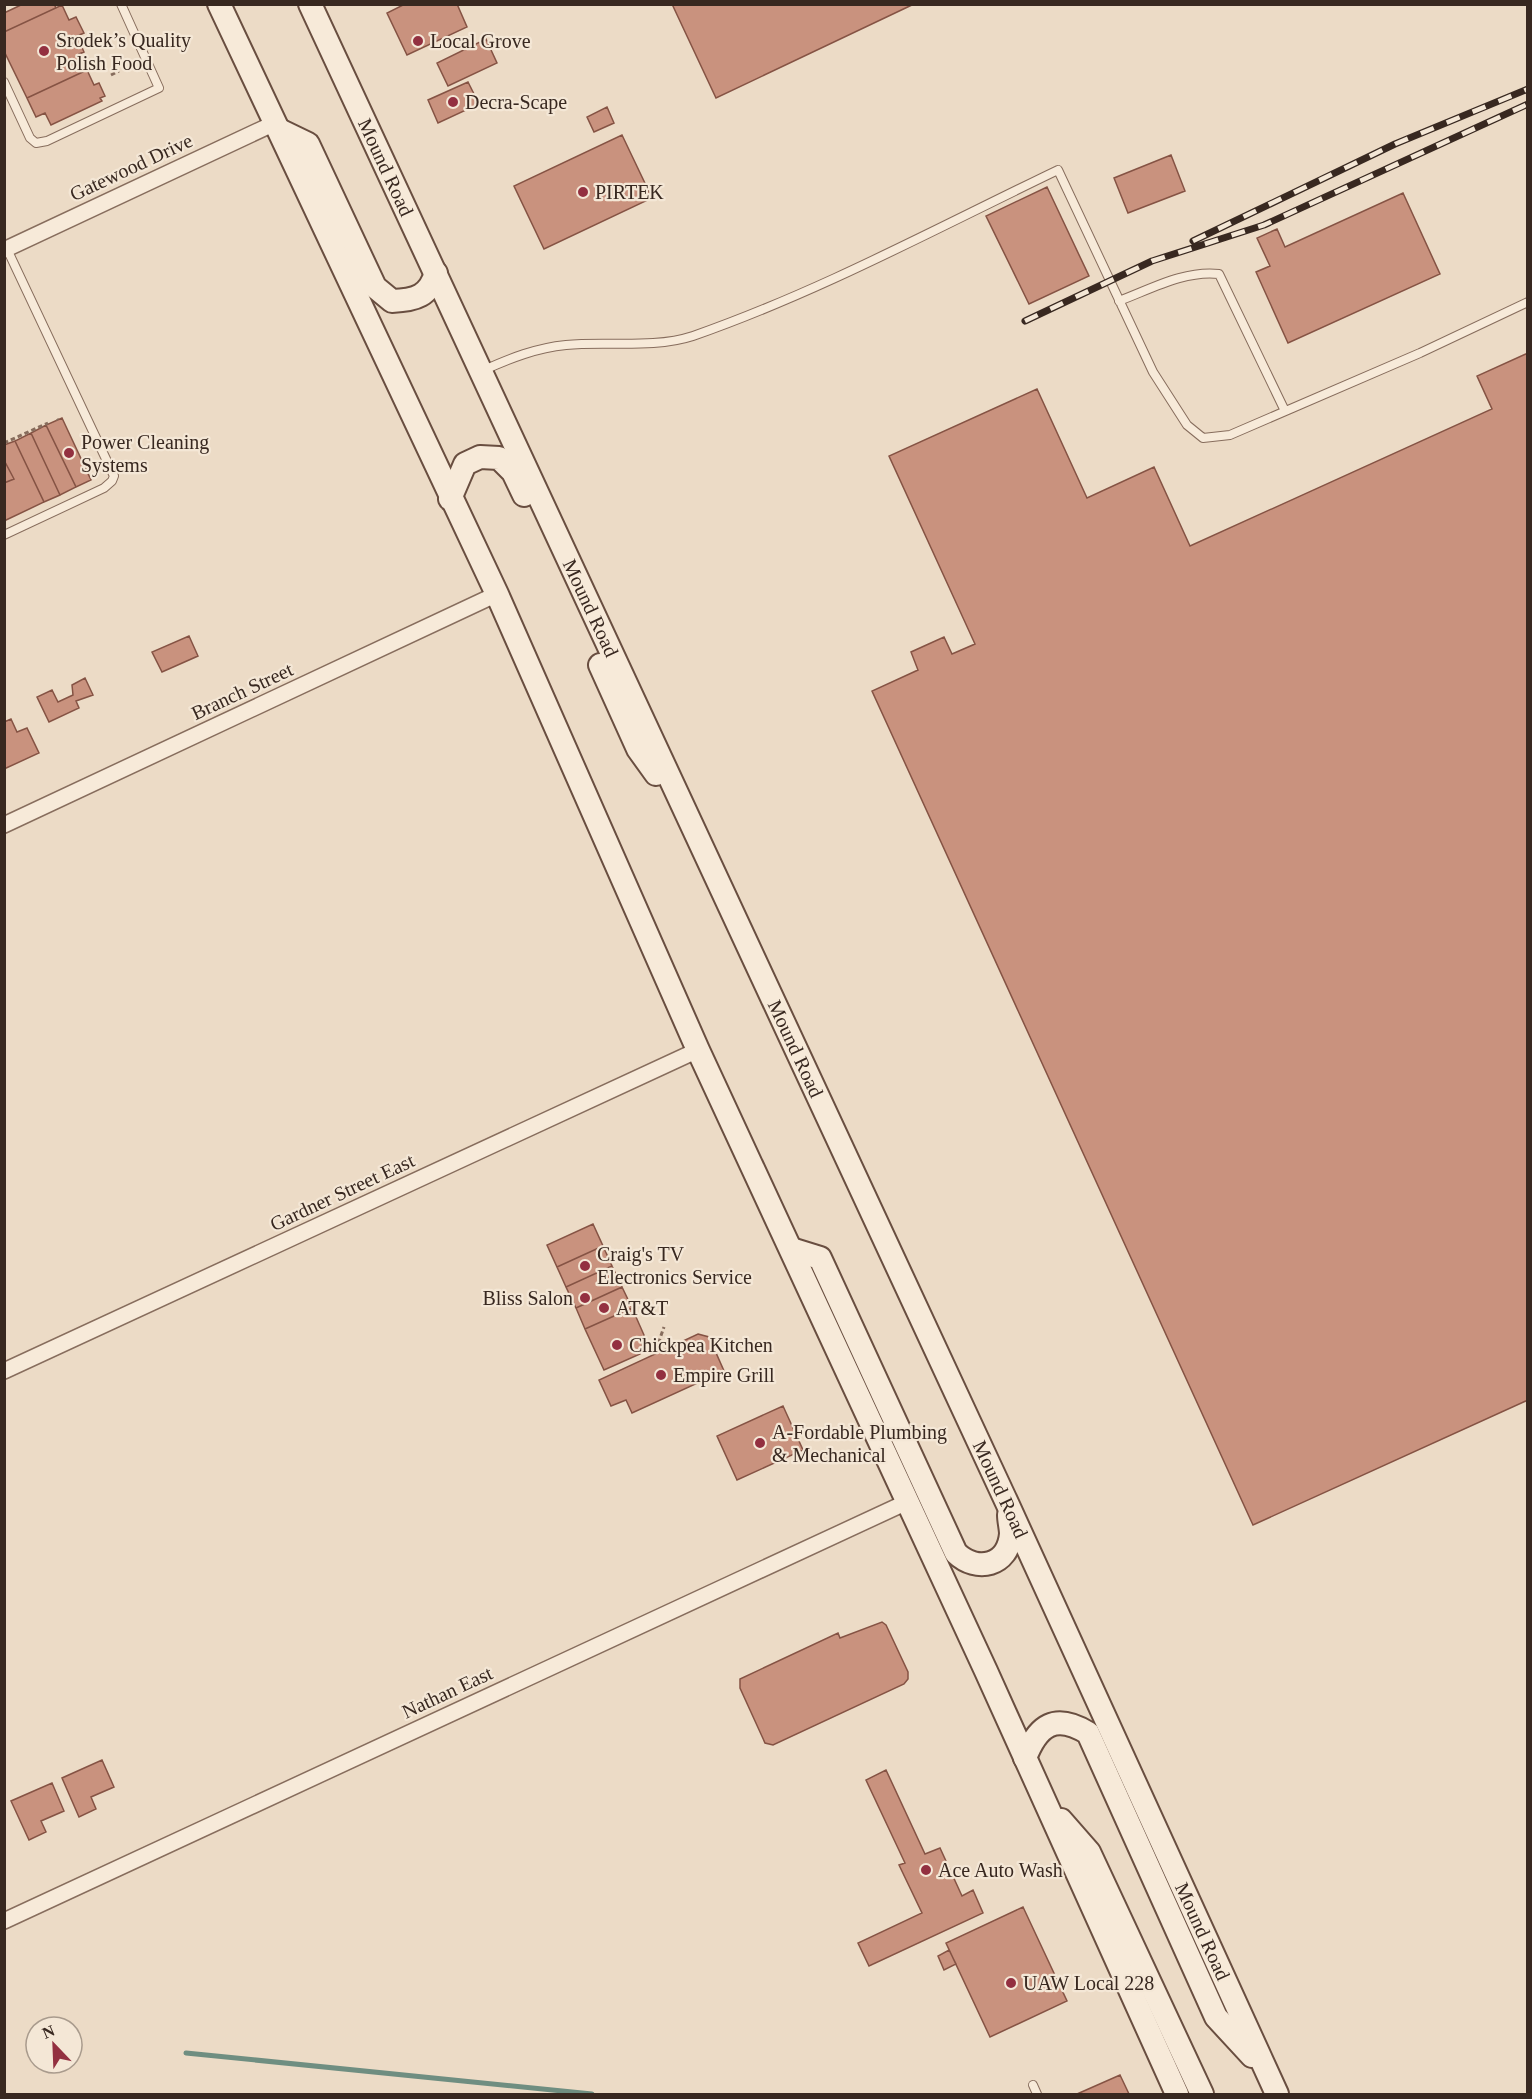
<svg xmlns="http://www.w3.org/2000/svg" width="1532" height="2099" font-family="'Times New Roman',serif">
<style>
.lines{fill:none;stroke-linecap:round;stroke-linejoin:round}
.stream{stroke:#6f8e81;stroke-width:5}
.building{fill:#c9927e;stroke:#855344;stroke-width:1.5}
.lane-casing{stroke:#876d5d;stroke-width:10}
.street-casing{stroke:#876d5d;stroke-width:18}
.secondary-casing{stroke:#694e40;stroke-width:26}
.path{stroke:#876d5d;stroke-width:3;stroke-dasharray:4.5 3;stroke-linecap:butt}
.lane{stroke:#f7ead9;stroke-width:8}
.street{stroke:#f7ead9;stroke-width:15}
.secondary{stroke:#f7ead9;stroke-width:22}
.rail-casing{stroke:#382820;stroke-width:7}
.rail{stroke:#f4e7d6;stroke-width:4.5;stroke-dasharray:14;stroke-linecap:butt}
.poi-dot{fill:#933040;stroke:#f4e7d6;stroke-width:2}
.labels{text-anchor:middle;dominant-baseline:central;stroke-width:4.5;stroke-linejoin:round;paint-order:stroke}
.poi-label{font-size:20px;fill:#382820;stroke:#f4e7d6;text-anchor:start}
.street-label{font-size:20px;fill:#382820;stroke:#f4e7d6}
</style>
<rect width="100%" height="100%" fill="#ecdbc6"/>
<g class="lines">
<path class="stream" d="M186,2053L592,2094"/>
</g>
<path class="building" d="M23,4H54L56,8L4,32V13Z
M405,4H457L467,27L407,55L387,13Z
M672,4H914L716,98Z
M62,5L69,20L76,17L84,33L77,36L84,52L79,54L87,70L27,98L4,51V32Z
M486,39L497,63L448,86L437,63Z
M87,70L94,85L99,83L105,96L100,98L102,101L51,125L45,113L36,117L27,98Z
M468,82L479,104L438,123L428,100Z
M607,107L614,123L594,132L587,117Z
M622,135L652,198L544,249L514,186Z
M1171,155L1185,191L1128,213L1114,178Z
M1047,187L1089,276L1029,304L986,216Z
M1403,193L1440,274L1288,343L1256,272L1270,266L1257,238L1277,229L1285,247Z
M1528,353V1400L1253,1525L872,691L918,670L911,652L944,637L952,654L975,644L889,456L1037,389L1087,498L1154,467L1190,546L1492,409L1477,376Z
M62,418L91,480L76,487L46,425Z
M46,425L76,487L60,495L31,433Z
M31,433L60,495L44,502L15,441Z
M15,441L44,502L4,521V483L14,479L4,460V445Z
M4,460L14,479L4,483Z
M189,636L198,656L162,672L152,652Z
M85,678L93,695L76,701L79,708L49,722L37,697L52,690L58,702L73,695L72,685Z
M11,719L17,732L27,728L39,753L4,769V722Z
M593,1224L603,1246L557,1267L547,1245Z
M603,1246L612,1266L566,1287L557,1267Z
M612,1266L622,1287L576,1308L566,1287Z
M622,1287L632,1308L585,1329L576,1308Z
M632,1308L644,1335L640,1354L604,1370L585,1329Z
M698,1334L709,1337L724,1371L632,1413L626,1400L611,1406L599,1380Z
M783,1406L803,1450L737,1480L717,1436Z
M882,1622L886,1625L908,1672V1679L904,1684L773,1745L765,1743L740,1688V1679L838,1633L840,1638Z
M102,1760L114,1787L91,1797L96,1809L79,1817L62,1778Z
M886,1770L925,1854L940,1848L962,1896L973,1890L983,1913L869,1966L858,1943L922,1913L899,1865L905,1863L866,1780Z
M52,1783L64,1811L41,1821L46,1832L29,1840L11,1801Z
M1023,1907L1067,2001L990,2037L946,1943Z
M949,1950L956,1964L944,1970L938,1956Z
M1120,2075L1129,2094H1077Z"/>
<g class="lines">
<defs>
<path id="lane" d="M4,82L30,138L36,143L47,141L159,88L121,4
M1119,301C1151,289 1185,270 1219,274L1285,411
M484,370C511,358 536,348 566,345C607,341 653,349 693,336C819,292 937,228 1058,170L1153,372L1187,425L1203,438L1230,435L1420,353L1528,302
M4,535L104,488L112,481L114,476L7,249
M1033,2085L1037,2094"/>
<path id="street" d="M4,250L275,123
M4,825L497,594
M4,1371L698,1050
M4,1921L907,1502"/>
<g id="secondary">
<path d="M219,4L497,594L698,1050L986,1671L1177,2094"/>
<path id="s1" d="M310,4L1008,1505L1277,2094"/>
<path d="M279,130L308,144L375,287L392,301C416,300 429,296 436,273"/>
<path d="M450,499L465,464L480,457L499,458L513,472L524,495"/>
<path d="M600,665L638,749L656,774"/>
<path d="M791,1249L820,1258L956,1553C977,1573 1008,1566 1011,1534C1011,1528 1009,1521 1009,1515"/>
<path d="M1025,1758C1038,1725 1055,1713 1088,1733L1216,2017L1252,2056"/>
<path d="M1061,1820L1089,1852L1202,2094"/>
</g>
</defs>
<use href="#lane" class="lane-casing"/>
<use href="#street" class="street-casing"/>
<use href="#secondary" class="secondary-casing"/>
<path class="path" d="M111,75L119,71
M57,419L58,420
M4,443L48,423
M656,1350L664,1327"/>
<use href="#lane" class="lane"/>
<use href="#street" class="street"/>
<use href="#secondary" class="secondary"/>
<defs>
<path id="rail" d="M1193,241L1395,144L1528,89
M1025,321L1152,261L1264,225L1528,104"/>
</defs>
<use href="#rail" class="rail-casing"/>
<use href="#rail" class="rail"/>
</g>
<g class="poi-dot">
<circle cx="418" cy="41" r="6"/>
<circle cx="44" cy="51" r="6"/>
<circle cx="453" cy="102" r="6"/>
<circle cx="583" cy="192" r="6"/>
<circle cx="69" cy="453" r="6"/>
<circle cx="585" cy="1266" r="6"/>
<circle cx="585" cy="1298" r="6"/>
<circle cx="604" cy="1308" r="6"/>
<circle cx="617" cy="1345" r="6"/>
<circle cx="661" cy="1375" r="6"/>
<circle cx="760" cy="1443" r="6"/>
<circle cx="926" cy="1870" r="6"/>
<circle cx="1011" cy="1983" r="6"/>
</g>
<g class="labels">
<g class="poi-label">
<text x="56" y="40">Srodek’s Quality<tspan x="56" dy="23">Polish Food</tspan></text>
<text x="430" y="41">Local Grove</text>
<text x="465" y="102">Decra-Scape</text>
<text x="595" y="192">PIRTEK</text>
<text x="81" y="442">Power Cleaning<tspan x="81" dy="23">Systems</tspan></text>
<text x="597" y="1254">Craig's TV<tspan x="597" dy="23">Electronics Service</tspan></text>
<text x="573" y="1298" text-anchor="end">Bliss Salon</text>
<text x="616" y="1308">AT&amp;T</text>
<text x="629" y="1345">Chickpea Kitchen</text>
<text x="673" y="1375">Empire Grill</text>
<text x="772" y="1432">A-Fordable Plumbing<tspan x="772" dy="23">&amp; Mechanical</tspan></text>
<text x="938" y="1870">Ace Auto Wash</text>
<text x="1023" y="1983">UAW Local 228</text>
</g>
<g class="street-label">
<text transform="translate(131 167) rotate(-25)">Gatewood Drive</text>
<text stroke="none"><textPath href="#s1" startOffset="180">Mound Road</textPath></text>
<text stroke="none"><textPath href="#s1" startOffset="666">Mound Road</textPath></text>
<text transform="translate(242 691) rotate(-25)">Branch Street</text>
<text stroke="none"><textPath href="#s1" startOffset="1152">Mound Road</textPath></text>
<text transform="translate(342 1192) rotate(-25)">Gardner Street East</text>
<text stroke="none"><textPath href="#s1" startOffset="1638">Mound Road</textPath></text>
<text transform="translate(447 1692) rotate(-25)">Nathan East</text>
<text stroke="none"><textPath href="#s1" startOffset="2124">Mound Road</textPath></text>
</g>
</g>
<rect width="1532" height="2099" fill="none" stroke="#382820" stroke-width="12"/>
<g transform="translate(54 2045) rotate(337)"><circle r="28" fill="#f4e7d6" stroke="#a99b8d" stroke-width="1.5"/>
<path d="M0-4.5L10 22L0 15L-10 22Z" fill="#933040"/>
<text y="-9" font-size="16" font-weight="bold" text-anchor="middle" fill="#382820">N</text>
</g>
</svg>
